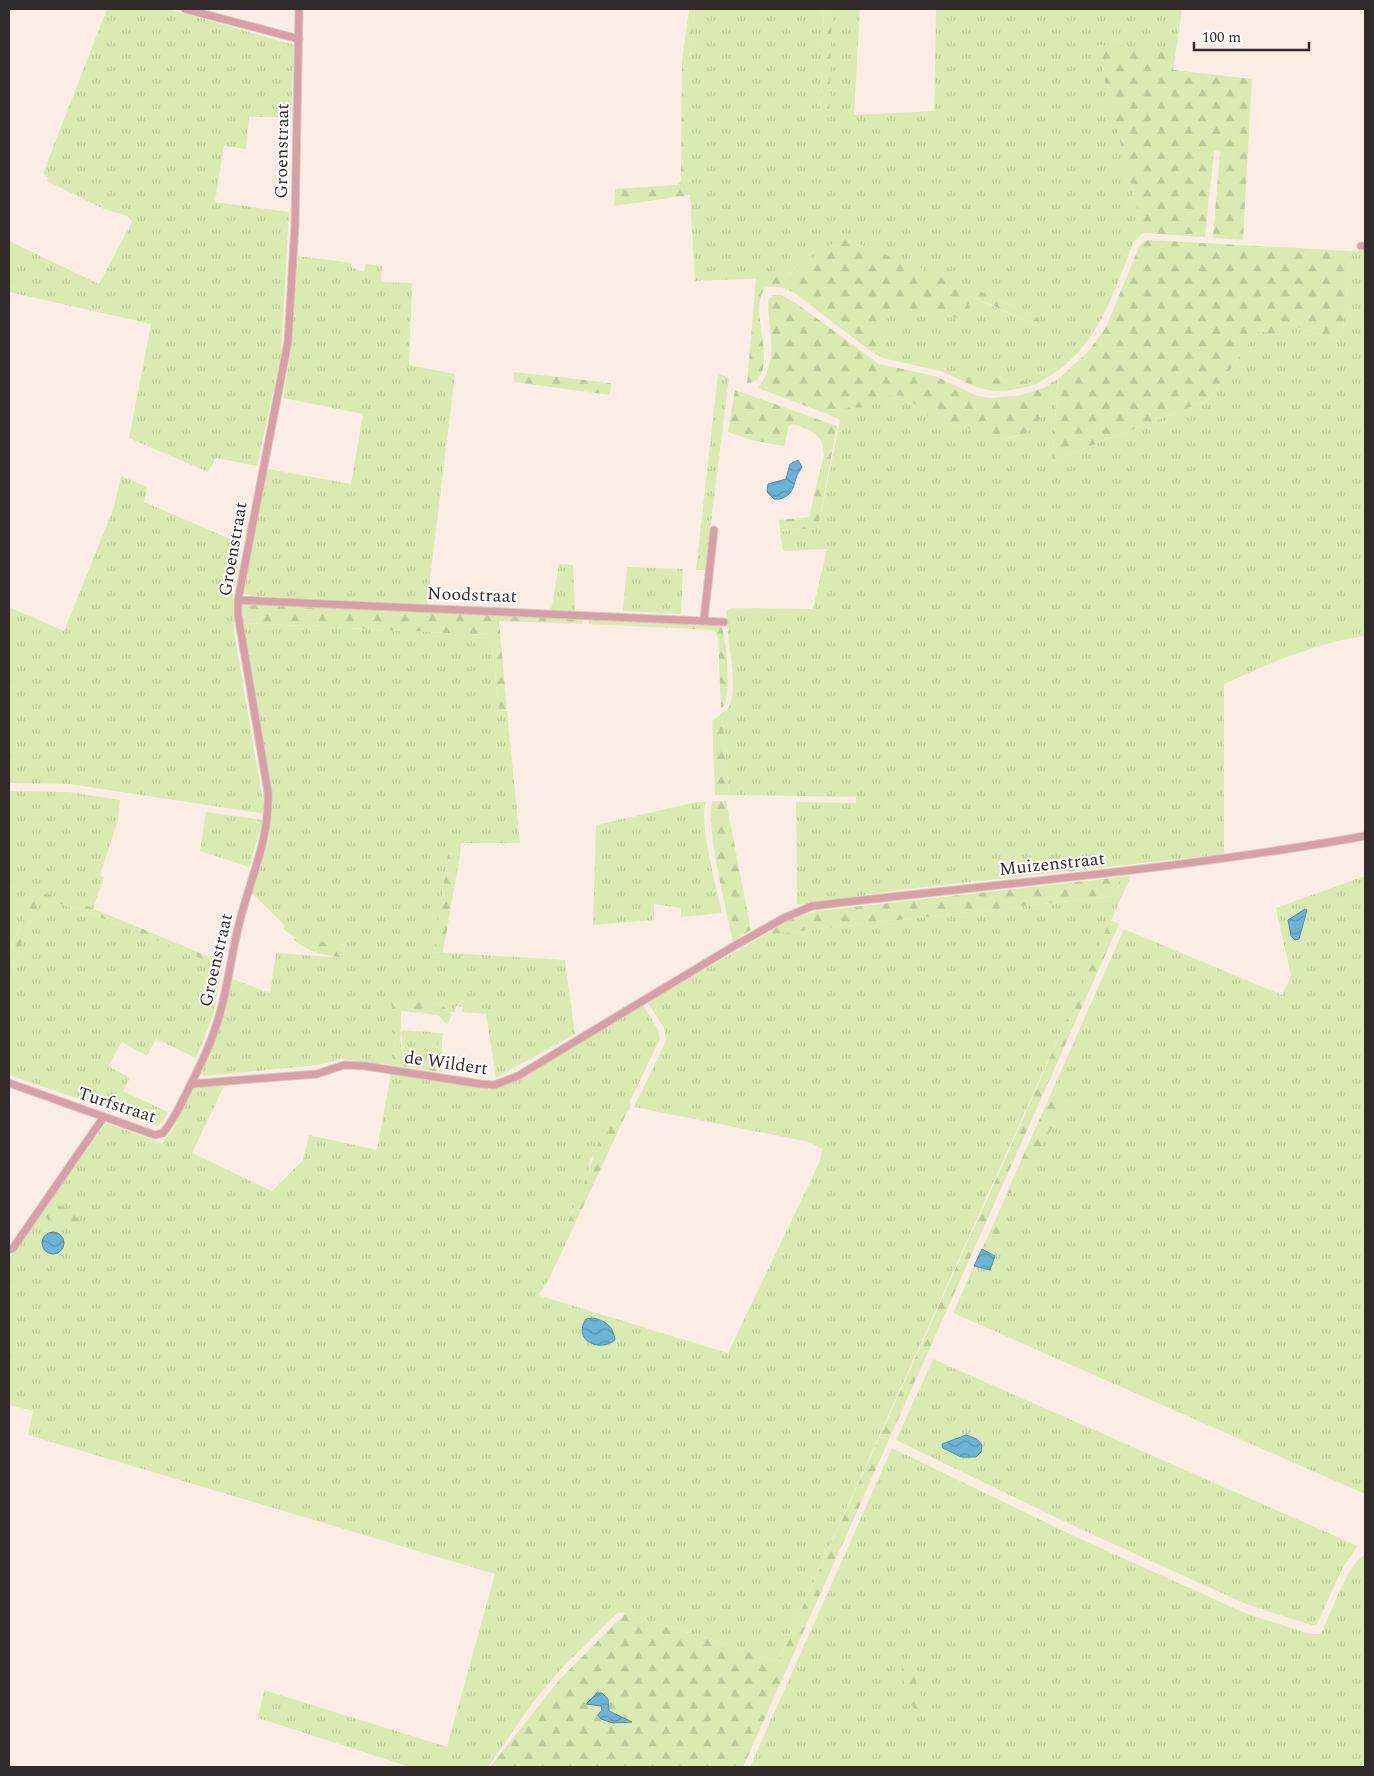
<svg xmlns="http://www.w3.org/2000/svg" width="1374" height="1776" font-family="Spectral,serif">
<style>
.grass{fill:url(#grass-tufts);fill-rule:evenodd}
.forest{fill:url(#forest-firs);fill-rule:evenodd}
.water{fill:url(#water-waves);stroke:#598ba5}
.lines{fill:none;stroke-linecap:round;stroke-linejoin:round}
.minor-casing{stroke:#d6cbc2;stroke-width:9}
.minor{stroke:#d89fa4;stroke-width:7}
.labels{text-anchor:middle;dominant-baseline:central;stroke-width:4;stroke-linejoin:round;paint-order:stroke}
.street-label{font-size:18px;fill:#302b28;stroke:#fff}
</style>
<defs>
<pattern id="grass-tufts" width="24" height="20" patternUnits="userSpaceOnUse" patternTransform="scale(1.25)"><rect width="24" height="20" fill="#daebb2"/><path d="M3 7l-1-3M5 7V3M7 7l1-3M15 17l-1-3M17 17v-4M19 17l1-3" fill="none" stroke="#bbca99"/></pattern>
<pattern id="forest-firs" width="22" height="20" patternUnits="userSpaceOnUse" patternTransform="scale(1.25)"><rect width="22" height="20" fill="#daebb2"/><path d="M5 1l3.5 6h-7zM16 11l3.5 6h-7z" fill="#bbca99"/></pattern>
<pattern id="water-waves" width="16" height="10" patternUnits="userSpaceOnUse" patternTransform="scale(1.25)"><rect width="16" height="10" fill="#6ab4da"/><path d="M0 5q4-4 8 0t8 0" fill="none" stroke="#5893b1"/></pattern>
</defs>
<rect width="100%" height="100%" fill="#faeee4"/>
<path class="grass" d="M107,9H169L294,45L291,117H249L246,149L224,146L215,202L289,212L281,355L257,466L216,458L208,472L129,438L151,324L9,292V241L99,284L132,222L127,216L104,209L47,181L48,178L43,173Z
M695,9H824L820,117L828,116L832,9H860L854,115L934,111L936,9H1182L1176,51L1097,46L1143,233L1134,241C1110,301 1097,354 1034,385V383L941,371L886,359L873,353L892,307L965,319L970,296L1038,326V318L993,297L797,270C778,281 719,279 695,281L690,195V57Z
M1351,251H1365V636C1315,643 1270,663 1224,684V854L907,889L797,905L796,802L856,803V797L729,795L722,713C746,704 723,630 727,610L732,608L813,609L827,549L783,551L780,531L818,528L840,420L827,414L842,411L846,407L861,408L884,395L906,396L925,414L939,421L1008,438L1025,434L1036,424L1046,411L1054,381L1058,379L1052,461L1208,400L1259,330C1273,336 1277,329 1287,324L1342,341Z
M298,256L352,263L351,267L364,272L366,264L382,266L381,282L412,283L409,365L455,374L427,604L252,596L244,593L249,556L268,469L351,484L363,414L283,398L292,345Z
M718,373L729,378L705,570H696Z
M121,476L147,487L144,502L242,544L233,594L234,632L265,814L69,784L9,783V607L64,631L114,507Z
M559,564L573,565L575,611L551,610Z
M627,567L683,569L681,614L623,611Z
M243,623L491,635L499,711H507L520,843H461L460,855L448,853L434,952L565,960L575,1034L496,1078L486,1014L462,1012L463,1007L456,1006L455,1012H449L442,1005L392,1000L395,1041L392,1065L341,1059L319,1065L204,1076L199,1074L230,978L270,993L276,953L343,958L345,945L299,940L283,929L285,926L252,893L269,837L273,800Z
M9,791L69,792L120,800L118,820L100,875L104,877L93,909L36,891L9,952Z
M697,802H706C698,819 717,891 722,913L681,917V908L654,904V920L593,925L596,825Z
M206,812L263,820L249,867L200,851Z
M1131,876L778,1661L626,1613L618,1612L561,1669L534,1701L488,1767H410L258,1718L264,1690L447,1747L495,1574L28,1435L33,1411L9,1405V1259L39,1215L83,1233L49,1201L106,1123L162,1143L174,1128L192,1087L225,1084L192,1153L272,1191L303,1160L309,1135L377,1150L391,1073L492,1087L642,1004L658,1029L660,1039L630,1101V1109L627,1112L625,1111L590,1161L586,1183L565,1226L573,1228L548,1281L538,1295L728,1353L820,1161L822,1149L812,1143L799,1140L634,1107L666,1041L664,1028L647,1002L765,935L1114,896L1121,877Z
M1365,876V1494L953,1313L974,1266L991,1270L1004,1216L1002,1205L1007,1192L1011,1194L1066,1104L1053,1089L1124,929L1282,995L1291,976L1276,908ZM1305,909L1307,910L1299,939L1289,918Z
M43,899L85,911L205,960L207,956L223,962L213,1015L196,1058L156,1039L147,1056L122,1042L108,1066L130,1078L123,1091L168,1112L163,1122L157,1126L9,1075V973L39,902Z
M401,1030L443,1033L442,1041L438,1043L436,1065L408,1063L404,1059Z
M933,1359L1358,1546L1343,1567L1317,1624L1312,1625L1248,1605L1076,1527L896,1440ZM966,1435L977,1439L982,1445L961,1457L943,1448L945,1443Z
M892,1448L1072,1535L1245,1613L1310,1634H1321C1329,1618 1350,1559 1365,1555V1767H750Z"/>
<path class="forest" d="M689,9H695L690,57V195L614,206L615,189L677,185L681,181L682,61Z
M824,9H832L829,116L820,117Z
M1096,45L1176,50L1173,70L1252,79L1243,240L1213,238L1220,152L1214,151L1205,237L1143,233Z
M844,238L993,297L1038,318V326L971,296L965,319L892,308L873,353L796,294C785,288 777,285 764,288C761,295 759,302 759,310C759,326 776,383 747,383L756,278L791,273L825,248Z
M1149,240L1351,251L1342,341L1287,324L1274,334L1259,330L1208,400L1052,461L1058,379L1087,353L1106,327L1139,247L1143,242Z
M773,295H781L796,303L879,364L935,376L978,396L989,398L1016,396L1044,388L1054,381L1046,411L1036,424L1025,434L1007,438L939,421L925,414L906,396L884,395L861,408L847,407L842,411L827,414L758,388C780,360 768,332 768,299Z
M938,370L1034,383V385C985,398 981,388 938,370Z
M514,372L611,383L610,395L514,382Z
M735,390L837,426L818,528L780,531L779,520L809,517L824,454C823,434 810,429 792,424L788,427L785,445L783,446L751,440L728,432Z
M242,603L582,617V624L499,621L507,710L499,711L491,635L243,623Z
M588,617L720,623C727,635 731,694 724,706L721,708L718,638L714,630L589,624Z
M722,713L729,795H715L712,721Z
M713,801H726L751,930L733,941C728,918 703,815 713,801Z
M448,853L460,855L443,952H434Z
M1121,877L1114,896L765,935L789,920L817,911Z
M36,891L85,905L207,956L205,960L85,911L43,899L39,902L9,973V952Z
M1110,920L1119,924L743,1767H490L560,1679L626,1613L778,1661L1008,1153ZM608,1699L609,1711L631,1722L613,1723L600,1713L602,1710L601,1706L587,1704Z
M292,938L345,945L343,958C322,955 308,952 292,938Z
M391,999L442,1005L452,1015L447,1025L438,1015L401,1011C401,1021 398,1058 408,1062C415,1066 428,1064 436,1065L438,1043L442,1041V1072L392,1065L395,1041Z
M1053,1089L1067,1104L1011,1194L1007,1192Z
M612,1108L627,1112L573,1228L565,1227C586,1189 594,1147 612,1108Z
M49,1201C66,1209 81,1213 83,1234L39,1215Z
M1002,1205L1004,1216L995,1256L982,1249Z
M901,1659L917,1669L916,1682L927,1709L924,1717C905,1707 903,1677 901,1659Z"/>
<path class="water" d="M798,460L802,467C800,471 797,474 796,478C793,489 792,495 780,499H774L767,492L768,484L786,479L790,464Z
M1305,909L1307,910L1299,939L1295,940L1291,936L1288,920Z
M42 1243a11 11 0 1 1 22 0a11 11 0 1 1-22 0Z
M982,1249L995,1256L990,1270L974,1266Z
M593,1318C606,1321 613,1326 615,1340C599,1353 572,1340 586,1319Z
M966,1435L977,1439L982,1445L981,1452L976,1457H961L943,1448L942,1444Z
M597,1693H602L608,1699L609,1711L632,1722L613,1723L601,1719L598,1715L602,1710L601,1706L586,1704Z"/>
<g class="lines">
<defs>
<path id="minor" d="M185,9L299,39
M1361,246H1365
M238,600L724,622
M704,619L714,530
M9,1083L155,1135L163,1133C173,1121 179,1108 186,1094C196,1074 207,1053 214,1032C227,998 230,959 239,924C250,879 270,839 268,792L238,615V600L288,342L295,225L299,9
M191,1084L317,1074L344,1065L365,1066L481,1084L494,1085L518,1076L729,949L784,918L812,906C997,884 1182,869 1365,836
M9,1250L13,1248L103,1118"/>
</defs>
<use href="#minor" class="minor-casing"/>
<use href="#minor" class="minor"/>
</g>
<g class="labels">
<g class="street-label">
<text transform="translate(282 151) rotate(-89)">Groenstraat</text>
<text transform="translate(233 549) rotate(-80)">Groenstraat</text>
<text transform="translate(472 595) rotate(2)">Noodstraat</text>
<text transform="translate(1052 864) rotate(-6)">Muizenstraat</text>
<text transform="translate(216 960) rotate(-77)">Groenstraat</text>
<text transform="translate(446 1063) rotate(8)">de Wildert</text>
<text transform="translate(117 1105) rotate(18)">Turfstraat</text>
</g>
</g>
<rect width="1374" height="1776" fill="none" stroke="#302b28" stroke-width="20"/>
<path d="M1194 42v8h115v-8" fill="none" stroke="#302b28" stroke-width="2.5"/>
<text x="1202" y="42" font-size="15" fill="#302b28" stroke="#ffffff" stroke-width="4" paint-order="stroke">100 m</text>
</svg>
